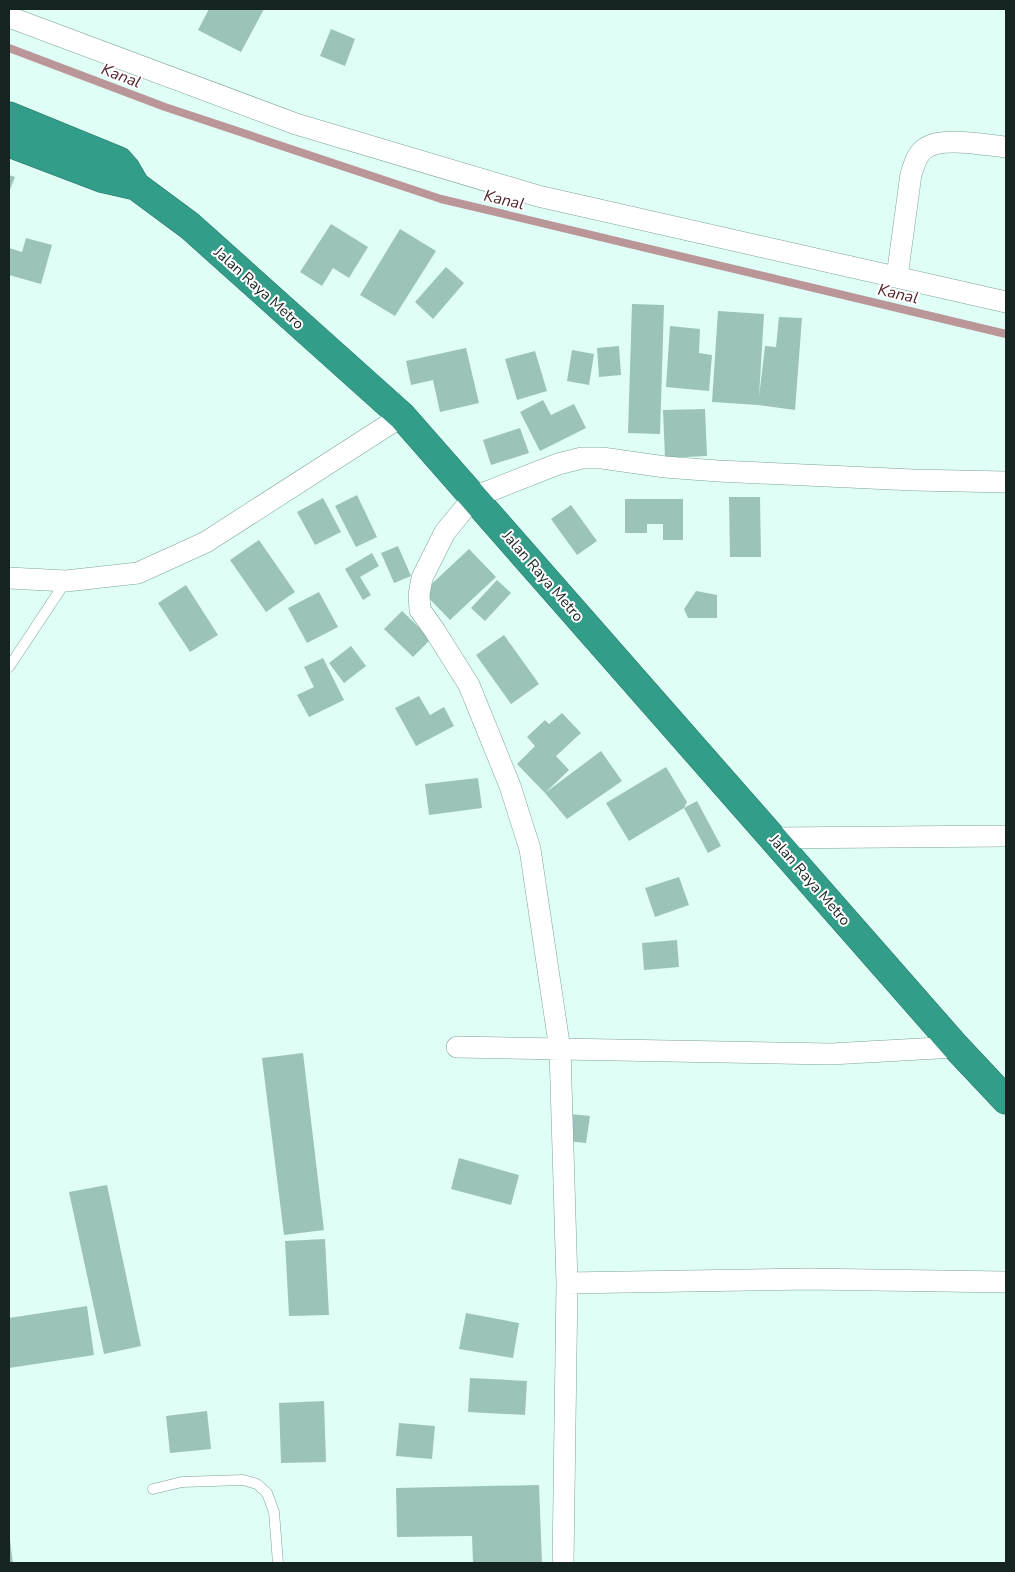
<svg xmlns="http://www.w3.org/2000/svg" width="1015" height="1572" font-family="'Nunito Sans',sans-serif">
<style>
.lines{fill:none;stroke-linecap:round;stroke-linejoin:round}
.stream{stroke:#ba9698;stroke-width:8}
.building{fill:#9cc3b9}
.lane-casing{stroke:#7ea299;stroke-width:11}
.street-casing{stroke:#7ea299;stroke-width:22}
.highway-casing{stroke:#287364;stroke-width:29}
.lane{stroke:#fff;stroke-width:10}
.street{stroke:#fff;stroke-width:21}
.highway{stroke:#329d89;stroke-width:28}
.labels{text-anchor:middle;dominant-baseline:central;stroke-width:4;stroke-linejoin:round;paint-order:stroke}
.street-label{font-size:15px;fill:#152420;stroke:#fff}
.water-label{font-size:16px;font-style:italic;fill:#54232a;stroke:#fff}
</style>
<rect width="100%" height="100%" fill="#dffef6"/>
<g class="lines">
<path class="stream" d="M9,48L165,107L441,199L1006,334"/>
</g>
<path class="building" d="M209,9H264L241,52L198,30Z
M331,29L355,39L345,66L320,56Z
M9,175L15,177L9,192Z
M331,224L368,247L349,278L333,268L322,286L300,272Z
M400,229L436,251L395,316L360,295Z
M26,238L52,245L41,284L9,275V248L22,252Z
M446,267L464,283L433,319L415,302Z
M632,304L664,305L660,434L628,433Z
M718,311L764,314L759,397L765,346L776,347L779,317L802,318L795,410L758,405L712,402Z
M670,326L700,329L699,353L712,355L709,391L666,387Z
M619,346L621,375L599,377L597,348Z
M466,348L479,403L440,412L433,380L411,385L406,361Z
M572,350L594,354L589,385L567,381Z
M535,351L547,391L517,400L505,359Z
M543,400L551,415L574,404L586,428L540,451L520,412Z
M705,409L707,456L665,458L663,410Z
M520,428L529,453L491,465L483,440Z
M357,495L377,537L356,547L335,506Z
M729,497H760L761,557H730Z
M323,498L341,532L315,545L297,512Z
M625,499H683V540H663V524H647V533H625Z
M571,505L597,541L577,555L551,519Z
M259,540L295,592L266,612L230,560Z
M398,546L411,576L394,583L381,553Z
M469,549L496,577L450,620L423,592Z
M372,553L379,566L360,577L371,595L363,600L345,569Z
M497,580L511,593L485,621L471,608Z
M186,585L218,635L190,652L158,603Z
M696,591L717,595V618H688L684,609Z
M319,592L338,627L307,643L288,608Z
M402,611L431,639L413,657L384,629Z
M504,635L539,684L511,704L476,655Z
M351,646L366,666L344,683L329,663Z
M323,658L344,700L309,717L297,695L314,687L304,667Z
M419,696L430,715L444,707L454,726L416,746L395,708Z
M562,713L581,733L556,756L569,770L545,793L601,751L622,781L567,819L545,793L517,764L535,746L527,737L545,720L549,724Z
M666,767L687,802L684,808L629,841L606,803Z
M478,778L482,808L429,815L425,784Z
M697,801L721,846L708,853L684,808Z
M679,877L689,905L655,917L645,888Z
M677,940L679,967L644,970L642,943Z
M303,1053L324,1230L284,1235L262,1058Z
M571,1114L590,1116L586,1143L567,1141Z
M459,1158L519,1175L511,1205L451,1189Z
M107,1185L141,1346L104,1354L69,1192Z
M325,1239L329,1315L289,1316L285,1241Z
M87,1306L94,1355L9,1368V1318Z
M466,1313L519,1323L513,1358L459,1349Z
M470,1378L527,1381L525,1415L468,1412Z
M324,1401L326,1462L281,1463L279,1403Z
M207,1411L211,1449L170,1453L166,1416Z
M399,1423L435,1426L432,1459L396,1456Z
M539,1485L542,1563H473L472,1536L397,1537L396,1488Z
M10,1540L13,1563H9Z"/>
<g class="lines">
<defs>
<path id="lane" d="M9,667L66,581
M153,1489L182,1482L243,1480L257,1484L267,1493L274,1512L278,1563"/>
<path id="street" d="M9,17L296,124L538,196L1006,302
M897,277L911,174C914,166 916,156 923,150C939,135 985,145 1006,147
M9,578L66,581L138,573L206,542L402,416
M773,838L1006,836
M457,1047L831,1054L956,1047
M567,1283L809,1279L1006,1282
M563,1563L567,1283L560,1050L530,849L510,786L469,685L435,631L420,610L419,595L422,578L445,532L474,497L558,464L582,458H602L665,467L718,471L913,480L1006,482"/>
<path id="highway" d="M9,116L119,161L126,169L136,186
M9,143L101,178L136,186L190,226L402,416L956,1047L1006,1100"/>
</defs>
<use href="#lane" class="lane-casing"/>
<use href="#street" class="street-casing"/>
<use href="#highway" class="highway-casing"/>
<use href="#lane" class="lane"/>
<use href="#street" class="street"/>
<use href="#highway" class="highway"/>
</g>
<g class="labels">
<g class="street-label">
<text transform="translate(259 288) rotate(42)">Jalan Raya Metro</text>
<text transform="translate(543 576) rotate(49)">Jalan Raya Metro</text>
<text transform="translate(810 880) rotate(49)">Jalan Raya Metro</text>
</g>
<g class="water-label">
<text transform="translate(121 76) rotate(21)">Kanal</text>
<text transform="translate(504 200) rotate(13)">Kanal</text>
<text transform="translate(898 294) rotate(13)">Kanal</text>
</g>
</g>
<rect width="1015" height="1572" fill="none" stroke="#152420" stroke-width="20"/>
</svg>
